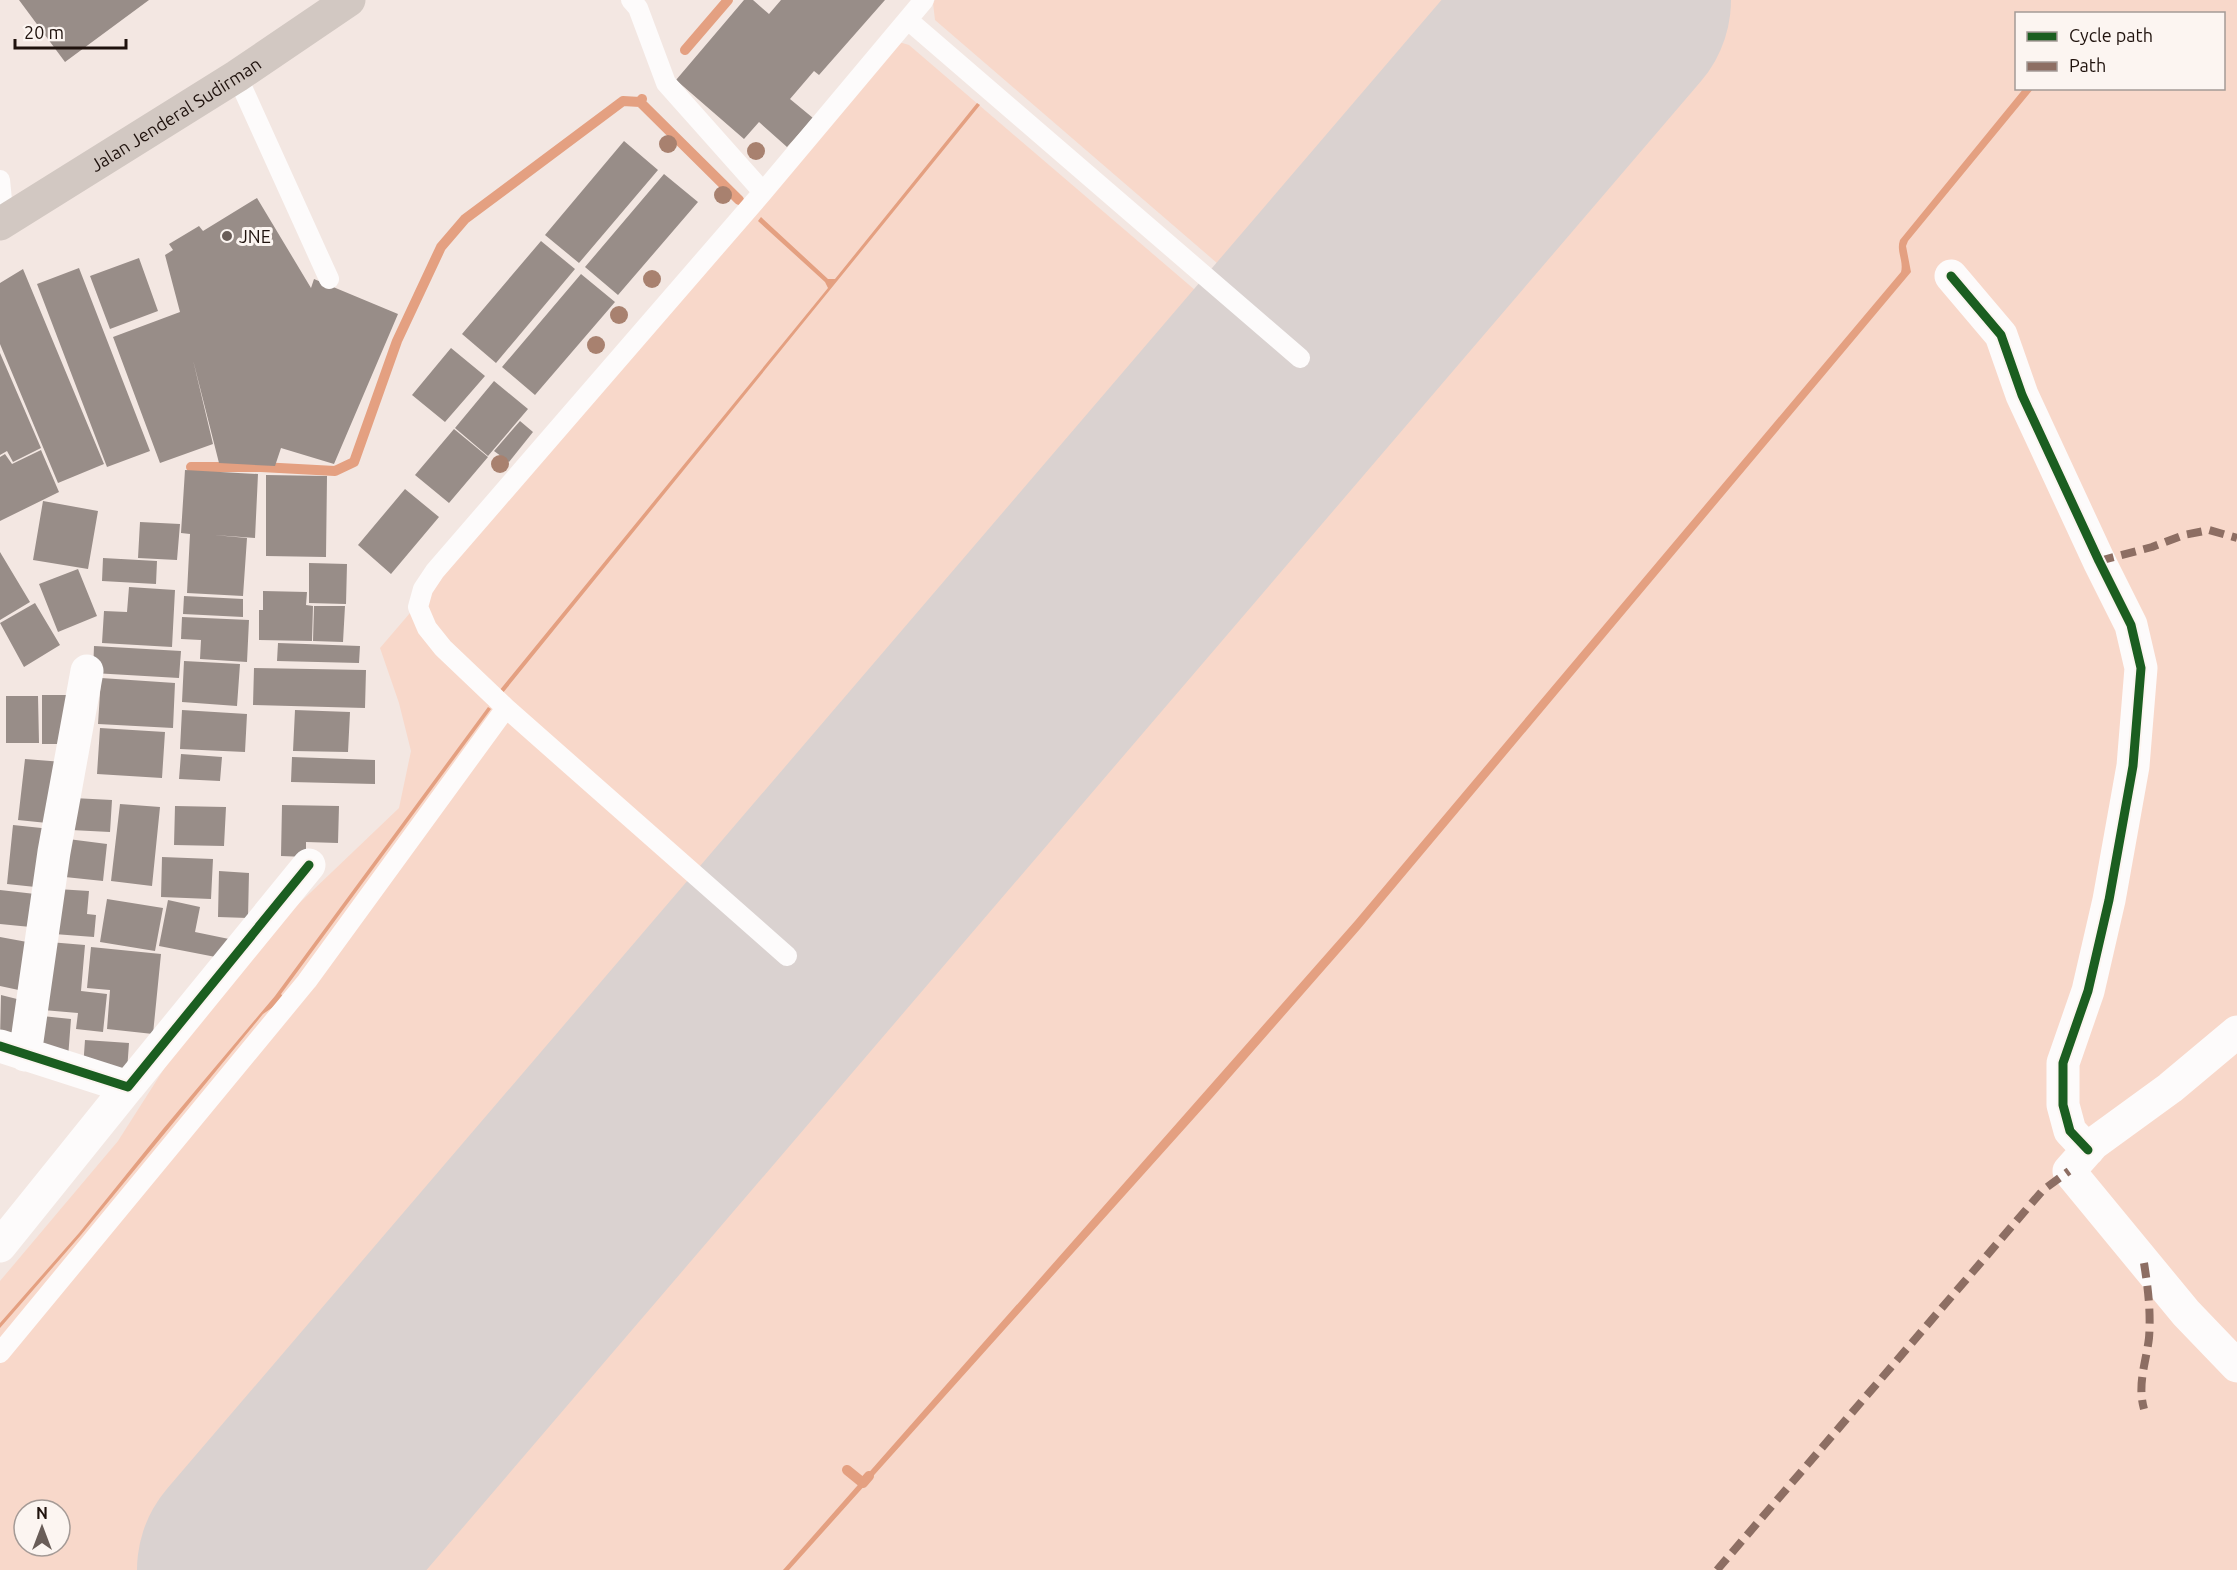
<svg xmlns="http://www.w3.org/2000/svg" width="2237" height="1570" font-family="Ubuntu,sans-serif">
<style>
.green{fill:#f8d8ca;fill-rule:evenodd}
.water{fill:#e4a081}
.lines{fill:none;stroke-linecap:round;stroke-linejoin:round}
.stream{stroke:#e4a081;stroke-width:10}
.runway{stroke:#dad2d0;stroke-width:250}
.building{fill:#988d88}
.service{stroke:#fdfbfb;stroke-width:20}
.minor{stroke:#fdfbfb;stroke-width:33}
.trunk{stroke:#d2c8c2;stroke-width:33}
.quiet{stroke:#8d6e63;stroke-width:8;stroke-dasharray:15 8;stroke-linecap:butt}
.cycleway-casing{stroke:#fcf5f1;stroke-width:13}
.cycleway{stroke:#1b5e20;stroke-width:9}
.tree{fill:#a8816f}
.poi-dot{fill:#695d58;stroke:#fcf5f1;stroke-width:2}
.labels{text-anchor:middle;dominant-baseline:central;stroke-width:6;stroke-linejoin:round;paint-order:stroke}
.street-label{font-size:18px;fill:#1f120d;stroke:#fcf5f1}
.poi-label{font-size:18px;fill:#1f120d;stroke:#fcf5f1;text-anchor:start}
</style>
<rect width="100%" height="100%" fill="#f3e7e2"/>
<path class="green" d="M935,0H1495L1254,282H1239L935,20L933,3Z
M1718,0H2237V1570H373ZM2016,14H2224V88H2016Z
M899,42L909,45L1216,308L1218,323L151,1570H0V1281L118,1141L206,1003L288,914L399,808L411,751L399,703L380,648ZM24,1510H60V1546H24Z"/>
<path class="water" d="M2024,88L2033,89L1908,241L1906,246L1911,272L1360,929L1212,1098L789,1570H783L1355,921L1901,272C1904,261 1896,251 1900,240Z
M977,103L980,105L502,694L499,691L828,288L825,282L758,221L761,217L828,279H835Z
M488,707L491,709L281,994L285,999L263,1014L81,1235L0,1328V1323L79,1233L163,1129L275,996Z"/>
<g class="lines">
<path class="stream" d="M685,50L728,0
M642,99L640,102L739,200
M191,467H261L335,471L354,462L397,341L441,247L465,219L623,101L640,102
M847,1470L863,1483L869,1476"/>
<path class="runway" d="M262,1570L1606,0"/>
</g>
<path class="building" d="M19,0H149L65,62Z
M744,0H753L769,14L781,0H885L819,75L814,71L790,99L813,118L787,147L759,122L744,139L676,80Z
M624,141L658,170L579,263L545,235Z
M664,174L698,202L618,295L585,267Z
M257,198L311,288L314,279L398,314L334,464L281,448L275,466L219,463L193,360L213,444L160,463L113,337L180,312L165,255L173,250L169,244L199,226L203,231Z
M541,241L575,269L496,363L462,334Z
M139,258L158,311L110,329L90,276Z
M79,268L150,451L107,467L37,284Z
M23,269L104,464L58,483L0,344V283Z
M581,274L615,302L535,395L502,367Z
M451,348L485,376L445,422L412,395Z
M0,353L41,448L13,462L7,451L0,455Z
M494,381L528,409L488,456L455,428Z
M520,421L533,432L509,462L494,451Z
M454,429L488,457L449,503L415,475Z
M41,450L59,492L0,521V457L5,454L12,464Z
M185,470L258,474L255,538L214,535L247,538L243,596L187,593L190,534L181,533Z
M266,475L327,476L326,557L266,556Z
M405,489L439,517L391,574L358,545Z
M43,501L98,511L88,569L33,560Z
M140,522L180,524L177,560L138,558Z
M0,552L30,602L0,620Z
M103,558L157,561L156,584L102,581Z
M309,563L347,564L346,604L309,603Z
M78,569L97,616L58,632L39,584Z
M129,587L175,590L172,647L102,643L104,611L127,612Z
M263,591L307,592L306,605L313,606L312,641L259,640V610H263Z
M184,596L243,599V617L183,614Z
M35,603L60,645L24,667L0,623Z
M314,606H345L343,642L313,641Z
M182,617L249,620L247,662L200,659L201,640L181,639Z
M278,643L360,646L359,663L277,661Z
M94,646L181,651L179,678L93,673Z
M184,661L240,664L237,706L182,702Z
M254,668L366,670L365,708L253,705Z
M101,678L175,683L173,728L98,724Z
M42,695H71V744H42Z
M6,696H38L39,743H6Z
M182,710L247,714L245,752L180,749Z
M295,710L350,712L348,752L293,751Z
M100,728L165,732L162,778L97,774Z
M181,754L222,757L220,781L179,779Z
M292,757L375,760V784L291,782Z
M25,759L63,762L57,824L18,820Z
M73,798L112,800L110,832L71,830Z
M120,804L160,807L152,886L111,881Z
M282,805L339,806L338,843L306,842V857L281,856Z
M175,806L226,807L224,846L174,845Z
M13,825L51,829L45,888L7,884Z
M68,839L107,844L103,881L65,877Z
M162,857L213,859L211,899L161,897Z
M219,871L249,873L248,918L218,917Z
M57,889L89,891L87,914L96,915L94,937L54,934Z
M0,890L44,895L41,928L0,924Z
M107,899L163,908L155,951L100,942Z
M168,900L200,907L195,932L229,939L226,959L159,946Z
M0,937L38,944L28,992L0,986Z
M49,942L85,945L81,991L107,994L103,1032L76,1029L78,1013L43,1010Z
M91,947L161,954L153,1034L107,1029L110,990L87,988Z
M1,995L29,1002L20,1044L0,1039Z
M42,1016L71,1019L68,1058L39,1055Z
M85,1040L129,1043L127,1071L83,1068Z"/>
<g class="lines">
<path class="service" d="M631,0L638,8L666,83L763,192
M908,20L1300,358
M237,76L329,279
M0,180L4,221
M787,956L506,708L443,648L427,628L418,607L423,589L435,571L763,192L924,0
M0,1353L307,981L506,708"/>
<path class="minor" d="M1951,276L2001,335L2022,395L2099,561L2131,625L2141,668L2133,766L2109,900L2088,991L2063,1063V1105L2070,1131L2088,1150
M2237,1032L2170,1088L2093,1144L2069,1171L2186,1313L2237,1366
M0,1046L128,1087L309,865
M25,1055L54,852L87,671
M0,1246L128,1087"/>
<path class="trunk" id="s1" d="M0,224L237,76L349,0"/>
<path class="quiet" d="M2099,561L2152,547L2184,535L2209,530L2237,538
M2144,1263C2148,1288 2151,1312 2149,1338C2146,1363 2137,1384 2144,1409
M1717,1570L2043,1190L2069,1171"/>
<defs>
<path id="cycleway" d="M1951,276L2001,335L2022,395L2099,561L2131,625L2141,668L2133,766L2109,900L2088,991L2063,1063V1105L2070,1131L2088,1150
M0,1046L128,1087L309,865"/>
</defs>
<use href="#cycleway" class="cycleway-casing"/>
<use href="#cycleway" class="cycleway"/>
</g>
<g class="tree">
<circle cx="668" cy="144" r="9"/>
<circle cx="756" cy="151" r="9"/>
<circle cx="723" cy="195" r="9"/>
<circle cx="652" cy="279" r="9"/>
<circle cx="619" cy="315" r="9"/>
<circle cx="596" cy="345" r="9"/>
<circle cx="500" cy="464" r="9"/>
</g>
<circle class="poi-dot" cx="227" cy="236" r="6"/>
<g class="labels">
<g class="street-label">
<text stroke="none"><textPath href="#s1" startOffset="207">Jalan Jenderal Sudirman</textPath></text>
</g>
<g class="poi-label">
<text x="239" y="236">JNE</text>
</g>
</g>
<rect x="2015" y="12" width="210" height="78" fill="#fcf5f1" stroke="#a49a96" stroke-width="1.5"/>
<rect x="2027" y="32" width="30" height="9" fill="#1b5e20" stroke="#a49a96" stroke-width="1.5"/>
<text x="2069" y="42" font-size="18" fill="#1f120d">Cycle path</text>
<rect x="2027" y="62" width="30" height="9" fill="#8d6e63" stroke="#a49a96" stroke-width="1.5"/>
<text x="2069" y="72" font-size="18" fill="#1f120d">Path</text>
<g transform="translate(42 1528)"><circle r="28" fill="#fcf5f1" stroke="#a49a96" stroke-width="1.5"/>
<path d="M0-4.5L10 22L0 15L-10 22Z" fill="#695d58"/>
<text y="-9" font-size="16" font-weight="bold" text-anchor="middle" fill="#1f120d">N</text>
</g>
<path d="M15 39v9h111v-9" fill="none" stroke="#1f120d" stroke-width="3"/>
<text x="24" y="39" font-size="18" fill="#1f120d" stroke="#fcf5f1" stroke-width="4.5" paint-order="stroke">20 m</text>
</svg>
